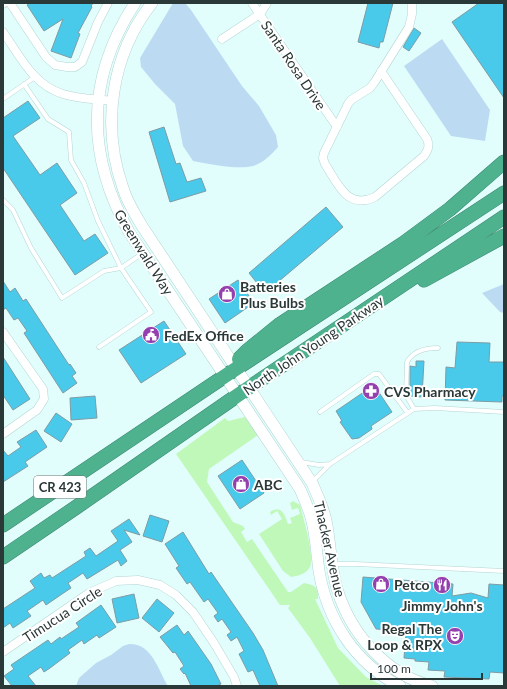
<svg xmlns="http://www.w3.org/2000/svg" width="507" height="689" font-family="Lato,sans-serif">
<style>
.green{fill:#c0f8ba}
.water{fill:#bcdbf3}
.building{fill:#4acaea;stroke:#7d9ca5}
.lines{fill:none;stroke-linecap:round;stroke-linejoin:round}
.lane-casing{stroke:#b2d5d3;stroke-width:5}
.street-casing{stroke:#b2d5d3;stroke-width:9}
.secondary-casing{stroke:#b2d5d3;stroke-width:12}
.highway-casing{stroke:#418770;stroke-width:15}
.lane{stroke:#fff;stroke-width:4}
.street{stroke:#fff;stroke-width:8}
.secondary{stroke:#fff;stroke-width:11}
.highway{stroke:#4eb28f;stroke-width:14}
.labels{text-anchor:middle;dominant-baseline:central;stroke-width:4;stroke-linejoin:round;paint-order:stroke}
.shield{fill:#fff;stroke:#6a7473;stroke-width:1}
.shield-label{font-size:13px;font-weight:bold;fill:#2a3837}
.street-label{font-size:14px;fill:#2a3837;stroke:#fff}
.poi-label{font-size:14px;font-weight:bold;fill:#2a3837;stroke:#fff;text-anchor:start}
</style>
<rect width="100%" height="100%" fill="#e1fefc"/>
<path class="green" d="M245,417L258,435L209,469L207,482L233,522L243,526L245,529L241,532L247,542L252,539L288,592H291L304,583C315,585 319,587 318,599H315L338,648L366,677L383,686H340L310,638L288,608L293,602L291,605H280L176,454L225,418L228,421Z
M293,501L300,505C303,517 315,556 310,567C306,574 298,576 291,577L283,571L259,534L282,519L277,511L271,515L270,512C281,504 285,515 288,524L292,523L290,518L300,514L298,508L292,510L290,503Z"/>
<path class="water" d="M173,3H185L191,10L242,86L259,106L276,135L278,147C271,155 263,163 253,166C238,170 209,164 193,161L183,146L175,104L155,84L141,67L140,58Z
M442,39L490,110L485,141L451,136L404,66Z
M504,284V313L500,312L482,293Z
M129,644C152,643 158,670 168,686H76L79,678L96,663L111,655L123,646Z"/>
<path class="building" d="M30,3H93L91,6L92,7L78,33L80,34L71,58L51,51L63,19L44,31L27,5Z
M368,3H393L383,42H380L379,48L358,42Z
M479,3H504V98L452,22Z
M414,28L421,33L409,51L403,47Z
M28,101L40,118L13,136L40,175L57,163L77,193L60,205L84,241L95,234L108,253L75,275L3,168V118Z
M164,127L176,164L180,163L187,182L201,178L206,191L170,202L149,132Z
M326,207L343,227L265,293L249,273Z
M238,280L254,303L225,323L209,299Z
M3,281L10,292L15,288L23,301L26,299L69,365L70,364L76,373L72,376L77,383L63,393L24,333L27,331L18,318L14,320L6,308L3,310Z
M164,321L186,354L141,383L119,350Z
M457,342L490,343L489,362H504V396H502V402L445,400L446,367L455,368Z
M3,357L30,399L13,410L3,395Z
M416,361H424L422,397L411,396L410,394V366L416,367Z
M374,385L392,412L371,426L372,429L359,438L352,439L340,422L342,421L336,411Z
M95,396L97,418L71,420L70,398Z
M56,413L72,424L61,442L44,431Z
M36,430L47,447L25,462L28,466L3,482V450L8,456L21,447L17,442Z
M242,460L264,493L240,509L218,476Z
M150,515L169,521L162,542L143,536Z
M129,519L140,535L124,530L132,542L120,550L127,561L121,566L118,560L87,579L83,573L68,583L71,588L62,594L46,605L43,600L27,611L31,616L13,628L10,623L3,628V609L35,588L30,581L41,573L44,578L50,575L52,578L86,556L84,552L90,548L96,556L118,541L111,531Z
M183,532L209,574L211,572L253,633L263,650L278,686H260L253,670L248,672L239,654L244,651L237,637L231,641L227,635L231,632L222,619L218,622L214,616L218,613L208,599L204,602L190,582L187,584L176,568L179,566L165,544Z
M363,577L453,584L452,596L471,593L488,598L489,584L504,585V673L490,672L489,679L444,677L445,671L428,670L429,662L415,661V659L404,658L406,631L376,629L361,602Z
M134,594L139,618L117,623L112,599Z
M157,599L174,613L159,632L142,618Z
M101,605L116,627L99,638L97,635L84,644L82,640L68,650L70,653L50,668L44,672L41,667L28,676L36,686H12L4,676L14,669L11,665L48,640L51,644L60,637L61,639L79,627L76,623Z
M177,625L184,635L188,631L211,664L221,684L216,686H191L185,673L184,674L180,669L184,666L175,652L173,653L160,637Z"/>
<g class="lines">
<defs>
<path id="lane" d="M24,84L48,119L69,132L71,160L84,183L98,221L121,268L151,312L99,347
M3,99L35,77
M3,200L13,210L31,248L62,298L104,271L121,268L143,253
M414,409L406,395L407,362C413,351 426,348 438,348
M320,412L374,374H379L407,412
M301,462L319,465L330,464
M312,482L330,464L414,409L435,408L504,412
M332,564H356L504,571"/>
<path id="street" d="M10,3L46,57L55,65L67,67H75L82,62L98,22L108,3
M252,3L337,127
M3,4L4,3
M3,32C20,56 33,85 63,94C78,99 96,99 112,101
M222,39L260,14L267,3
M381,71L427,139C430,146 428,150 424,156L375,197C347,210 338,184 325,164L323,158L324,153L348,104L351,100L370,88L374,83L409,27L412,14V3
M3,332L43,389L44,399L37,410L3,434
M3,652L89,593L116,581L138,580L160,585L176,595L193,612L214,643L234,677L237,686"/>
<path id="secondary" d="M135,3C86,78 86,155 129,232L300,489C305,501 311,513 313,526C316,541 317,556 319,571C327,619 355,664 400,686
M152,3C111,55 101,126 123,188C127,202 135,214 142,226L312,483C318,496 325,511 327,526C331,548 331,571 338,592C352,635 387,675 432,686"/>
<path id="highway" d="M424,280L504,236
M239,359L247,351L279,325L404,243L450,209L504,162
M3,525L225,376L504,193
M3,557L78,506L238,395L504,217"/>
</defs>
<use href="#lane" class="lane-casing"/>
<use href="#street" class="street-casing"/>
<use href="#secondary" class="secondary-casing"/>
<use href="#highway" class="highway-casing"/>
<use href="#lane" class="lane"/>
<use href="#street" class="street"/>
<use href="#secondary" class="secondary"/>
<use href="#highway" class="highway"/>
</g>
<defs>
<symbol id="shop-disc" viewBox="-11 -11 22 22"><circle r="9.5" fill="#9440ae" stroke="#fff"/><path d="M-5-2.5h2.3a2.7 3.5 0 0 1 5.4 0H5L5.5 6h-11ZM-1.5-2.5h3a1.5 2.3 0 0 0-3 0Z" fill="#fff"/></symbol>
<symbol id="civic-disc" viewBox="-11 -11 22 22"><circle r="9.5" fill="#9440ae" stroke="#fff"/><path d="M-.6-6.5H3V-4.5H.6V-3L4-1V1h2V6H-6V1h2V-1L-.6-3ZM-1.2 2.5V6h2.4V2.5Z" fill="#fff"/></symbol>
<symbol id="pharmacy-disc" viewBox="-11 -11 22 22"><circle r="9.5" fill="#9440ae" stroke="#fff"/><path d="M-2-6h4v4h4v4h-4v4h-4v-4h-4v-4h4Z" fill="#fff"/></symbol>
<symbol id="restaurant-disc" viewBox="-11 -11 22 22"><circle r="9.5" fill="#9440ae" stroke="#fff"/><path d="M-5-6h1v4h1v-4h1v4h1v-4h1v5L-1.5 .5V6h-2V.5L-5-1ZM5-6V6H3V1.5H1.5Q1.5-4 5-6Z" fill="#fff"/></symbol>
<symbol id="theatre-disc" viewBox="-11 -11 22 22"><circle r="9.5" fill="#9440ae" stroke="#fff"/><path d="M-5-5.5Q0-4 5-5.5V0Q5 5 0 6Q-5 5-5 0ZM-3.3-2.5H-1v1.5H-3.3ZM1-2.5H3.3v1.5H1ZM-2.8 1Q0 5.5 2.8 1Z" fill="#fff"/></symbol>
</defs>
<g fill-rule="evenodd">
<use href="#shop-disc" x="217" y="284" width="20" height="20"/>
<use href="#civic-disc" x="141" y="325" width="20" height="20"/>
<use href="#pharmacy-disc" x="361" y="381" width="20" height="20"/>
<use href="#shop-disc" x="231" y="474" width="20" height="20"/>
<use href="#shop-disc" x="371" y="574" width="20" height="20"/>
<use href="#restaurant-disc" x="432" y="575" width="20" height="20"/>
<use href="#theatre-disc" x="445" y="626" width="20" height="20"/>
</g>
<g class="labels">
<rect class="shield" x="34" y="476" width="52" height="22" rx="3"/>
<g class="shield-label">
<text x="60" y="487">CR 423</text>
</g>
<g class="street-label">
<text transform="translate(294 65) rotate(56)">Santa Rosa Drive</text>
<text transform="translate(144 252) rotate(58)">Greenwald Way</text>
<text transform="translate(313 345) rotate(-34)">North John Young Parkway</text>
<text transform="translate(330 549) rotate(77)">Thacker Avenue</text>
<text transform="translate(62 614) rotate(-33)">Timucua Circle</text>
</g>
<g class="poi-label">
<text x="240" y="286">Batteries<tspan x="240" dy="16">Plus Bulbs</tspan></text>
<text x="164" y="335">FedEx Office</text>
<text x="384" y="391">CVS Pharmacy</text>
<text x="254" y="484">ABC</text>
<text x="394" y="584">Petco</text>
<text x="442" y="605" text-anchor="middle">Jimmy John's</text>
<text x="442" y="628" text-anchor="end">Regal The<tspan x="442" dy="16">Loop &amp; RPX</tspan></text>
</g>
</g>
<rect width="507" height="689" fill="none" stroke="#2a3837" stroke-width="8"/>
<path d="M371 673v6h111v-6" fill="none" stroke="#2a3837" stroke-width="2"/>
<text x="377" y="673" font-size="12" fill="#2a3837" stroke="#ffffff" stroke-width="3" paint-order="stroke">100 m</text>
</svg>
